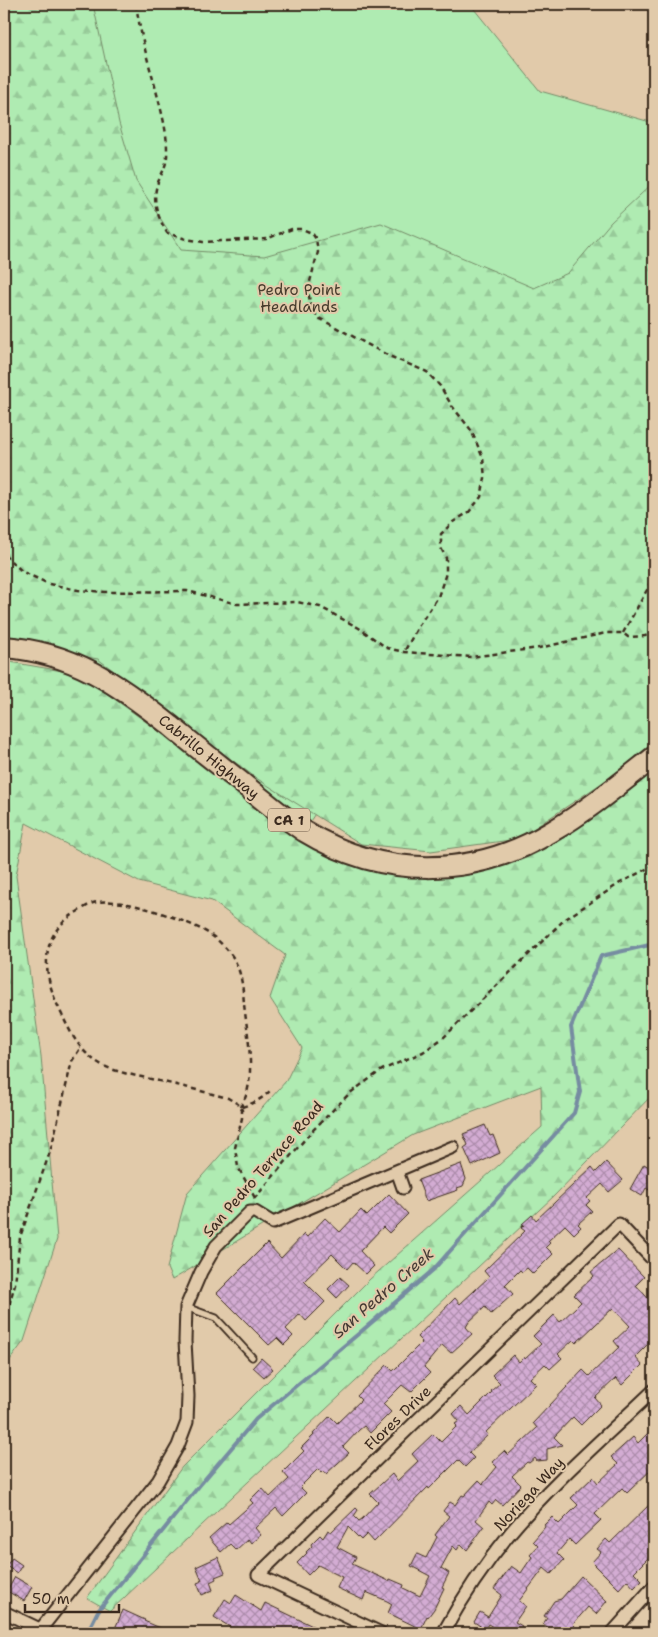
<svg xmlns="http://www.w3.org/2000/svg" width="658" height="1637" font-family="'Shantell Sans',sans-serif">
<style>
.green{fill:#afebb2;stroke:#758a68}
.forest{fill:url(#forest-firs);stroke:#758a68}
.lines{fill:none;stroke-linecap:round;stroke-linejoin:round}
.stream{stroke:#768ca1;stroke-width:4}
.building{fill:url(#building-cross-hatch);stroke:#3b2a1e;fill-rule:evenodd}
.lane-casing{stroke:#3b2a1e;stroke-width:9}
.street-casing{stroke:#3b2a1e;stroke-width:15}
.highway-casing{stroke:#3b2a1e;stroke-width:24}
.path{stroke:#3b2a1e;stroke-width:2.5;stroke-dasharray:5 4;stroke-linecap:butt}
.lane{stroke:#e1caaa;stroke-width:5.5}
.street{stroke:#e1caaa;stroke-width:11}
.highway{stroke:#e1caaa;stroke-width:20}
.labels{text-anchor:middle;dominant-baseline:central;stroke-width:4;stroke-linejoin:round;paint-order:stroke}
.shield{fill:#e1caaa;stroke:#6d5a48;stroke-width:1}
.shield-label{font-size:14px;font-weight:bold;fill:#3b2a1e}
.park-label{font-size:15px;fill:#473d2d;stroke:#e1caaa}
.street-label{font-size:15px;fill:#3b2a1e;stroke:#e1caaa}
.water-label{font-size:16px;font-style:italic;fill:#453a34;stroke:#e1caaa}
</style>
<defs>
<pattern id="forest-firs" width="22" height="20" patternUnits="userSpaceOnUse" patternTransform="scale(1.25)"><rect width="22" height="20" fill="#afebb2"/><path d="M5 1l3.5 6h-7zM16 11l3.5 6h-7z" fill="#97ca99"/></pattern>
<pattern id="building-cross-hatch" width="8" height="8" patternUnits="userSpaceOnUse" patternTransform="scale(1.25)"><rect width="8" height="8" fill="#d3acd3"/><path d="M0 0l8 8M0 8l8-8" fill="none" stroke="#ac8cab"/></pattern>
</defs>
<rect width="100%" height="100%" fill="#e1caaa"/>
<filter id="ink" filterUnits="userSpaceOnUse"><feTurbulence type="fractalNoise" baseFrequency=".02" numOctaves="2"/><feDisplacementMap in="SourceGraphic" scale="10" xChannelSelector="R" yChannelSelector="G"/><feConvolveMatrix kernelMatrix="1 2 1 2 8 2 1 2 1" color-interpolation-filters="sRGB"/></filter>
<g filter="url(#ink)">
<path class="green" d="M4,4H470L540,91L654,123V296L303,832L84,674L4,650Z"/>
<path class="forest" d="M4,4H93L119,123L136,181L181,250L264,256L381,223L534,288L568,273L611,222L654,182V745L632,763L518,839L431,851L361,844L256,778L98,659L4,643Z
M4,661L80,674L182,748L310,845L422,877L511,862L637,784L654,771V1093L554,1196L110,1611L87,1598L182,1467L370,1279L542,1127L541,1086L413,1135L172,1280L167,1268L187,1193L286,1081L302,1048L270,998L285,955L212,901L139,882L26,823L16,876L41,1056L57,1239L24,1341L4,1368Z"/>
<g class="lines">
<path class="stream" d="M87,1633L98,1611L199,1486L256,1419L357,1335L433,1270L574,1113L580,1092L571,1027L601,956L654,944"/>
</g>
<path class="building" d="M485,1125L490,1136L493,1135L500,1153L472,1166L464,1148L468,1145L463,1134Z
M606,1162L623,1180L609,1192L602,1184L587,1198L590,1201L586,1205L592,1211L578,1224L581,1227L574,1234L565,1225L548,1241L550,1243L546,1247L553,1254L533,1274L527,1268L522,1272L520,1270L505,1285L513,1294L491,1314L485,1307L469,1322L466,1327L472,1334L451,1353L442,1345L424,1367L430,1373L411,1392L402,1385L383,1404L391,1412L370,1433L364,1426L359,1430L343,1447L349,1453L326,1474L324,1471L322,1473L318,1469L300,1487L306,1493L283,1516L276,1508L255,1528L261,1535L251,1543L248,1539L236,1550L230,1544L221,1552L209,1538L227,1522L229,1524L253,1503L250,1500L262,1488L270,1497L289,1479L283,1472L304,1451L301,1448L314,1435L313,1434L330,1416L337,1423L361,1400L357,1396L387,1365L393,1371L422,1342L417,1337L455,1298L460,1304L489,1277L484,1271L525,1231L521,1228L524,1225L522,1224L532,1215L536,1220L592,1167L596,1172Z
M461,1164L466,1179L463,1186L457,1188L458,1190L426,1201L418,1180Z
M644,1164L654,1170V1186L651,1191L646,1188L642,1196L630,1189Z
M389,1194L408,1214L389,1233L383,1227L360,1251L374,1266L366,1274L353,1262L347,1269L332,1254L304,1281L325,1302L306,1321L300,1314L286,1329L293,1336L284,1345L277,1338L269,1345L217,1293L267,1243L281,1258L304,1234L307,1237L325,1218L340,1232L361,1210L367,1216Z
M618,1250L644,1277L636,1285L654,1305V1338L635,1357L642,1365L622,1385L616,1378L595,1398L601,1405L581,1425L573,1417L554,1437L562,1445L547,1449V1460L537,1461L535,1458L529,1463L527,1462L512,1476L521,1485L502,1505L496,1500L492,1505L489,1502L476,1520L484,1527L467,1550L461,1544L457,1550L453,1546L441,1568L449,1573L442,1587L444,1588L434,1609L428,1617L427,1616L421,1629L388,1613L392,1604L387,1601L366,1592L363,1600L337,1588L342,1577L318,1565L308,1575L297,1563L307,1553L306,1552L312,1546L311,1544L320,1535L323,1538L328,1530L331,1532L356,1508L358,1510L354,1516L359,1521L362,1519L378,1502L370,1494L392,1474L397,1481L418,1461L412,1454L433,1434L441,1442L457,1426L455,1424L459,1421L453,1414L461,1406L469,1415L492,1392L491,1391L500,1383L492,1375L513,1355L519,1362L524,1357L525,1359L541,1344L533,1336L554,1315L560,1322L576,1307L581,1302L574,1295L594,1276L591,1272ZM613,1308L630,1326L614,1341L619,1347L589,1376L583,1370L533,1423L537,1428L508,1455L504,1451L492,1462L497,1467L483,1484L479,1480L464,1496L462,1495L455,1505L450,1502L443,1511L449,1516L435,1535L437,1537L426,1558L417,1554L411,1566L430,1576L420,1596L403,1588L404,1585L390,1579L389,1581L352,1564L356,1557L337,1547L348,1527L361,1540L367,1534L374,1542L428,1487L429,1489L458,1460L465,1467L474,1458L469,1453L488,1435L486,1432L536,1384L530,1378L545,1364L550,1369L562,1358L558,1354L573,1340L576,1343Z
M340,1277L349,1285L337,1298L328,1289Z
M261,1358L273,1369L264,1377L253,1367Z
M654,1427V1467L627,1493L622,1488L595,1514L601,1520L575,1545L569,1539L557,1553L564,1560L551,1574L544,1568L519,1601L526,1606L515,1622L522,1626L517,1633H503L488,1624L485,1629L474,1622L480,1612L488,1617L502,1595L494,1589L511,1566L521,1573L532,1557L530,1555L538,1546L533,1541L545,1527L544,1525L552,1517L559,1524L578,1505L571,1498L593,1477L598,1483L618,1464L611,1457L633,1437L638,1443Z
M649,1505L654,1510V1552L634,1572L642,1580L634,1588L627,1580L619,1589L592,1562L601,1552L597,1549L606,1539L610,1543Z
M218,1557L225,1573L215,1577L216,1579L210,1582L213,1590L202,1595L197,1583L202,1581L196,1567Z
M12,1558L22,1565L17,1573L6,1566Z
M581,1576L607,1601L596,1614L588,1607L573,1624L575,1626L570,1633H546L549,1628L543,1624L547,1618L544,1616L554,1601L561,1599Z
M15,1577L32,1587L24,1601L7,1591Z
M236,1595L261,1611L265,1603L327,1633H246L230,1627L214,1617L225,1599L231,1603Z
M123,1610L145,1620L144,1621L172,1633H113Z"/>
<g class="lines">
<defs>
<path id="lane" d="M186,1307L216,1318L252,1357"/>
<path id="street" d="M397,1171L403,1188
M4,1612L48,1633
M40,1630L158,1481L178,1446L187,1422L188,1396L185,1341L186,1307L201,1272L216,1246L250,1212H255L273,1223L453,1147
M381,1633L258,1575L619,1224L654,1261
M443,1633C462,1598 485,1564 511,1532C554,1481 606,1436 654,1390
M612,1633L654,1586"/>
<path id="highway" d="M4,647C73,652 118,684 171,726C196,747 222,767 247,787C266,802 284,818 304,831C383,879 472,879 551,832C587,811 621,783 654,757"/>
</defs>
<use href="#lane" class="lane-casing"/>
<use href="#street" class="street-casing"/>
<use href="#highway" class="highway-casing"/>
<path class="path" d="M136,4C140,32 147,59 155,86C160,107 167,128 167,150C168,163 163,171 158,182C151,201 158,217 167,233L186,239L203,242L266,239L292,229H302L312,233L316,239L318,252L308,289L310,303L317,317L389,356L427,372L440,386L452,406L471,430L483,458L485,478L481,497L469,512L453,522L441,534V548L446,558V573L438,597L419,625L404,652
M4,555L23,572L49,584L78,590L107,592L187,591L237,604L297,602L320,607L359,628L387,648L404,652L471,657L539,648L606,633H623L628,637L645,636L654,633
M623,633L647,590L654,572
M240,1107C258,1084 247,1032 244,1004C243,990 242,976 236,963C231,952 219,940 208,933C186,920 119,895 93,903C88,905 82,909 77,912C40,934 42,969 57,1004C68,1028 79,1054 104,1066C121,1074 140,1076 159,1081C182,1086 205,1092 228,1098L238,1104L242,1110V1118L235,1148L238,1167L255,1198
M242,1107C254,1103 262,1099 271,1090
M254,1199L311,1132L350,1093L382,1070L423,1052L443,1038L564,920L620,883L654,865
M4,1322L15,1284L20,1237L51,1149L72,1061L81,1047"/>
<use href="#lane" class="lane"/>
<use href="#street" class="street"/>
<use href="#highway" class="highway"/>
</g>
</g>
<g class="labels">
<rect class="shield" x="268" y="808.5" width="42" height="23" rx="4"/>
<g class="shield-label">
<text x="289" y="820">CA 1</text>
</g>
<g class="park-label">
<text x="299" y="290">Pedro Point<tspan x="299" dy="17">Headlands</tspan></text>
</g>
<g class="street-label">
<text transform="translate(209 757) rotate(39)">Cabrillo Highway</text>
<text transform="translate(263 1169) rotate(-49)">San Pedro Terrace Road</text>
<text transform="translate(398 1418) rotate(-44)">Flores Drive</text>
<text transform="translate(529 1494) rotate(-47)">Noriega Way</text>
</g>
<g class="water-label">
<text transform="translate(383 1293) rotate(-41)">San Pedro Creek</text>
</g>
</g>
<rect width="658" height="1637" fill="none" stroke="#e1caaa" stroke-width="20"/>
<rect x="10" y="10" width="638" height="1617" fill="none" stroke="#3b2a1e" stroke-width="2" filter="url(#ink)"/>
<path d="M25 1604v8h94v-8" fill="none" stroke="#3b2a1e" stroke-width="2.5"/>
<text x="32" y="1604" font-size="15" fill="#3b2a1e" stroke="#e1caaa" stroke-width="4" paint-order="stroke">50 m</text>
</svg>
